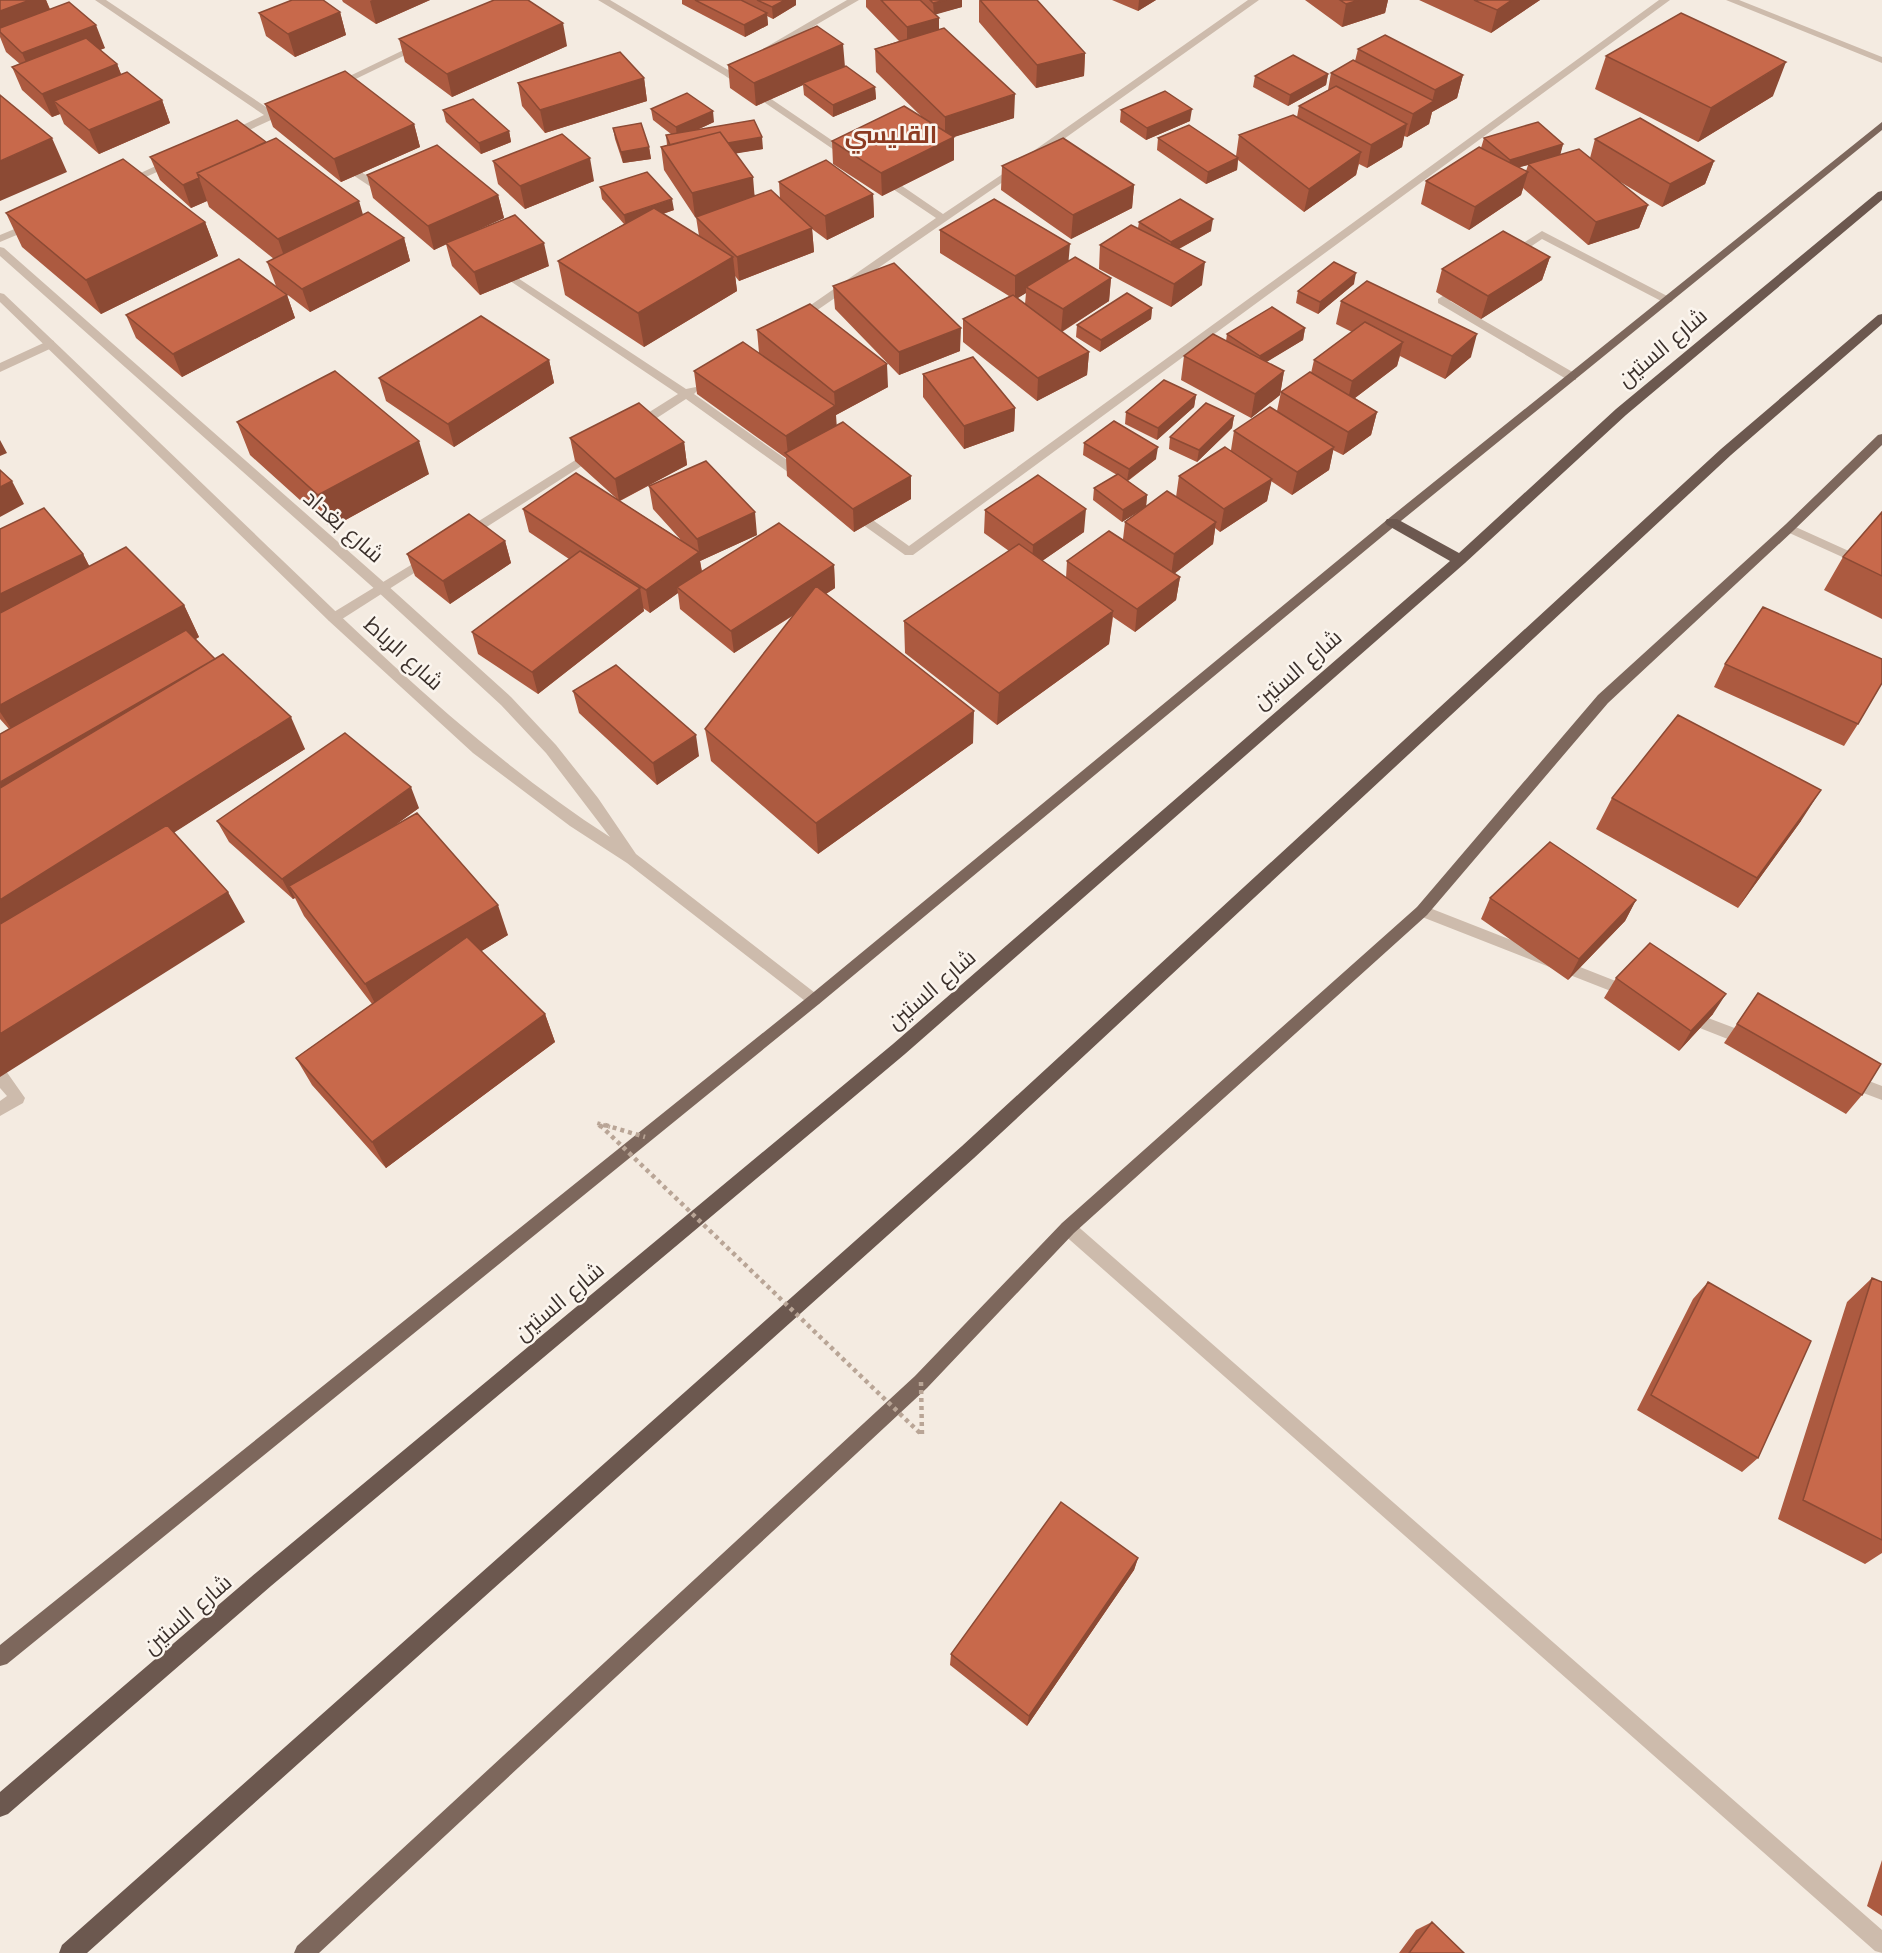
<svg xmlns="http://www.w3.org/2000/svg" width="1882" height="1953" font-family="Jost,Cairo,sans-serif">
<style>
.lines{fill:none;stroke-linecap:round;stroke-linejoin:round}
.service{fill:#cdbbac;fill-rule:evenodd}
.minor{fill:#cdbbac;fill-rule:evenodd}
.tertiary{fill:#cdbbac;fill-rule:evenodd}
.primary{fill:#7d675c;fill-rule:evenodd}
.trunk{fill:#6c584f;fill-rule:evenodd}
.path-bridge-far1{stroke:#b9a596;stroke-width:4;stroke-dasharray:3 3;stroke-linecap:butt}
.path-bridge{stroke:#b9a596;stroke-width:4.5;stroke-dasharray:4 4;stroke-linecap:butt}
.wall{fill:#ac5a40;fill-rule:evenodd}
.shaded-wall{fill:#8c4a34}
.building{fill:#c8694b;stroke:#8c4a34;stroke-width:1.5}
.labels{text-anchor:middle;dominant-baseline:central;stroke-width:5;stroke-linejoin:round;paint-order:stroke}
.street-label{font-size:22px;fill:#3b302b;stroke:#fbf5ee}
.far-district-label{font-size:24px;font-weight:bold;fill:#8c3b22;stroke:#fbf5ee}
</style>
<rect width="100%" height="100%" fill="#f4ebe1"/>
<g class="lines">
<path class="service" d="M1542,231L1671,298L1673,300L1671,302H1663L1542,239L1514,258H1506V254Z
M1462,284L1466,285V289L1450,301L1576,374V380H1568L1438,303V299Z"/>
<path class="minor" d="M95,0H106L272,111H281L282,113L279,116L289,124L284,127L271,120L232,138H224V134L264,115Z
M598,0H610L730,71L852,154L843,156L724,75Z
M847,0H859L764,55L756,53Z
M1248,0H1259L1040,156H1032V152Z
M1659,0H1670L913,555H905L848,514L846,511L848,508H856L909,546Z
M1726,0H1739L1882,57V63Z
M418,43L426,45L337,88L329,86Z
M173,158L178,161L177,163L128,185L119,183Z
M342,160L388,189V193H380L338,165L337,163Z
M1016,165L1021,168L1020,170L803,320H795V316L936,218L878,179V175H886L943,214Z
M34,221L39,224L38,226L0,242V235Z
M501,267L686,389L696,387L698,390L694,394L807,474V480H799L686,399L640,429H632V423L678,394L497,272V268Z
M50,340L54,341V347L0,372V363Z
M593,449L597,450V456L471,537H463L461,534L463,531Z
M1789,524L1882,566V575L1785,531L1783,528L1785,525Z
M429,554L433,555L435,558L433,561L339,621H329L328,618L329,615Z
M1422,905L1636,989L1639,993L1636,997L1631,999L1626,997L1417,915L1415,911L1417,907Z
M1687,1010L1753,1035L1756,1040L1753,1045L1748,1047L1682,1021L1679,1016L1682,1011Z
M0,1069L6,1071L25,1098L23,1103L0,1116V1101L7,1096L0,1088Z
M1848,1073L1882,1086V1100L1842,1085L1840,1080L1842,1075Z
M1068,1221L1074,1223L1882,1930V1953L1875,1951L1062,1233L1060,1228L1062,1223Z"/>
<path class="tertiary" d="M0,247L4,248L387,585L511,697L556,745L598,798L636,854L819,996L822,1000L819,1004L814,1006L809,1004L627,863L570,826L473,753L329,621L0,302V293L4,294C97,382 189,471 282,560C385,659 489,759 610,837L546,753L501,705L377,591L0,256Z"/>
<path class="primary" d="M1882,122V130L1396,525L819,1004L7,1664L0,1666V1645L809,996L1388,519Z
M1882,434V445L1793,531L1608,703L1427,915L1074,1233L927,1388L319,1953H294L297,1946L915,1376L1062,1223L1417,907L1598,695L1785,525L1878,435Z"/>
<path class="trunk" d="M1882,191V200L1626,415L1465,563L905,1054L271,1586L8,1814L0,1817V1792L257,1572L893,1044L1450,561L1387,525L1385,522L1387,519H1397L1459,553L1616,409L1878,192Z
M1882,314V324L1731,455L974,1158L87,1953H59L62,1945L962,1146L1721,449L1878,315Z"/>
<path class="path-bridge-far1" d="M601,1127L597,1123L610,1127"/>
<path class="path-bridge" d="M600,1125L922,1435L921,1382
M605,1125L645,1137"/>
</g>
<path class="wall" d="M0,0H46L50,9L105,48L100,50L117,64L121,74L162,100L170,123L99,154L64,124L60,114L52,117L22,90L12,67L20,64L6,52L0,37Z
M342,0H430L376,24L343,2Z
M682,0H796V5L773,19L767,16L768,25L745,37L682,4Z
M866,0H962V7L935,14L939,18V30L1014,118L953,137L954,160L882,196L833,164L832,141L921,116L876,72L875,49L899,41L866,7Z
M979,0L1085,53L1084,76L1036,88L979,22Z
M1112,0H1156L1138,11Z
M1305,0H1388L1385,13L1342,27Z
M1419,0H1540L1491,33Z
M340,12L346,35L295,57L266,36L259,13Z
M399,39L567,46L452,97L405,62Z
M1358,49L1463,75L1457,98L1432,112L1429,124L1407,137L1404,136L1402,147L1367,168L1359,164L1356,175L1304,212L1238,160L1237,170L1206,184L1157,150L1158,138L1236,156L1239,135L1297,117L1299,106L1328,90L1331,73L1355,61Z
M1606,56L1773,96L1698,142L1595,89Z
M728,65L845,66L875,87L876,99L833,117L804,95L803,85L756,106L730,88Z
M1328,74L1326,85L1288,106L1253,87L1255,76Z
M644,78L647,101L545,133L522,106L518,83Z
M265,104L414,124L420,147L341,182L273,127Z
M651,109L714,122L699,129L763,149L736,153L755,196L780,199L779,182L873,194L874,217L827,240L812,229L814,252L739,281L735,276L737,291L644,347L565,295L558,261L624,224L602,199L600,187L674,210L663,214L699,236L696,217L706,214L695,217L664,170L661,147L667,145L666,135L671,134L653,120Z
M443,110L509,131L511,142L481,154L446,122Z
M1121,110L1190,121L1146,140L1120,122Z
M613,128L649,147L651,159L623,163L615,139Z
M1484,138L1563,144L1560,154L1590,158L1595,139L1714,161L1705,184L1662,207L1617,180L1648,205L1639,228L1588,245L1523,188L1521,195L1469,230L1421,204L1426,181L1481,148ZM1528,165L1526,171L1519,167Z
M266,142L363,215L404,238L410,261L310,312L276,286L267,262L274,259L209,207L207,201L191,208L160,180L150,157Z
M493,161L594,181L525,209L498,184Z
M1002,166L1134,185L1132,208L1071,239L1001,190Z
M367,175L498,195L504,218L465,235L549,266L480,295L452,266L446,244L434,250L373,198Z
M6,213L205,222L218,256L101,314L22,247Z
M1139,222L1211,231L1179,249L1202,285L1171,307L1099,269L1100,245L1138,228Z
M940,230L1069,260L1111,278L1109,301L1062,332L1089,352L1087,375L1037,401L963,342V319L1009,296L940,253ZM1026,293L1025,304L1017,298Z
M1550,257L1542,280L1481,319L1436,292L1442,269Z
M1354,284L1318,314L1296,303L1298,291Z
M833,286L960,351L899,375L835,309Z
M287,295L295,318L182,377L136,338L126,315Z
M1341,301L1471,357L1445,379L1400,356L1397,366L1355,398L1377,412L1371,435L1343,455L1333,450L1329,470L1292,495L1271,481L1267,501L1220,532L1215,528L1213,544L1174,574L1180,577L1176,600L1135,632L1113,617L1109,644L997,725L905,653L904,621L1009,551L984,533L985,510L1084,532L1042,561L1066,578L1067,561L1123,539L1125,522L1139,511L1122,522L1093,500L1094,488L1117,475L1083,455L1084,443L1156,459L1128,481L1147,495L1146,506L1176,497L1179,476L1231,450L1234,431L1277,411L1281,392L1311,373L1314,360L1352,332L1336,324Z
M1152,308L1151,319L1100,352L1076,337L1077,325Z
M1305,328L1303,340L1266,362L1284,371L1280,395L1251,418L1181,380L1184,356L1226,341L1227,334Z
M757,330L888,387L836,415V426L911,476V499L854,532L787,476L786,458L697,394L694,371L759,353Z
M549,360L554,383L454,447L386,401L379,378Z
M923,374L1015,408L1014,431L964,449L923,397Z
M1196,395L1194,407L1157,440L1125,424L1126,412Z
M1234,416L1232,428L1197,462L1169,449L1170,437Z
M237,422L429,474L331,528L250,455Z
M570,438L684,442L687,465L620,501L681,540L653,509L649,486L757,535L700,561L702,571L834,565L835,588L826,594L973,743L818,854L711,761L705,729L794,615L734,653L680,609L678,593L650,613L643,608L644,611L538,694L478,654L472,632L569,559L529,532L523,509L616,498L575,461Z
M1882,512V619L1824,590L1843,557Z
M0,529L83,554L89,566L184,605L199,637L196,639L305,749L174,832L245,922L9,729L0,719Z
M505,541L511,563L450,604L415,576L407,554Z
M1725,664L1858,724L1844,746L1714,687Z
M573,691L699,756L657,785L579,713Z
M1612,798L1801,821L1738,908L1596,829Z
M419,808L395,825L508,935L481,951L545,1014L555,1042L386,1168L312,1085L296,1058L372,1004L304,916L295,898L293,899L229,842L217,821Z
M1490,898L1636,900L1625,921L1568,980L1481,919Z
M1616,978L1713,1014L1679,1051L1604,998Z
M1758,993L1862,1095L1846,1114L1724,1043Z
M1872,1278L1882,1282V1553L1865,1564L1778,1519L1847,1302Z
M1708,1282L1758,1458L1742,1472L1637,1410L1693,1299Z
M1138,1558L1134,1570L1027,1726L950,1665L951,1654Z
M1882,1860V1916L1867,1906Z
M1432,1922L1464,1953H1399L1416,1930Z"/>
<path class="shaded-wall" d="M30,0H46L53,18L0,32V11Z
M372,0H430L376,24L370,1Z
M785,0H796V5L773,19L772,7Z
M946,0H962V7L934,15L933,3Z
M1139,0H1156L1138,11Z
M1359,0H1388L1385,13L1342,27L1346,4Z
M1512,0H1540L1491,33L1497,10Z
M340,12L346,35L295,57L288,34Z
M767,13L768,25L745,37L744,25Z
M939,18V41L907,50V27Z
M563,23L567,46L452,97L447,74Z
M96,25L105,48L32,76L22,53Z
M843,44L845,67L803,83V85L756,106L754,83Z
M1085,53L1084,76L1036,88L1037,65Z
M1786,62L1773,96L1698,142L1711,108Z
M117,64L126,87L54,101L60,114L52,117L42,94Z
M1328,74L1326,85L1288,106L1290,95Z
M1463,75L1457,98L1432,112L1429,124L1407,137L1413,114L1432,102L1435,90Z
M644,78L647,101L545,133L540,110Z
M875,87L876,99L833,117V105Z
M1015,94L1014,118L945,140V117Z
M162,100L170,123L99,154L89,130Z
M1192,109L1190,121L1146,140L1147,128Z
M713,111L714,122L677,139L676,127Z
M414,124L420,147L341,182L334,159Z
M1407,124L1402,147L1367,168L1371,145Z
M509,131L511,142L481,154L479,143Z
M762,137L763,149L674,164L673,152Z
M954,137V160L882,196L881,173Z
M52,138L67,172L0,201V161Z
M1563,144L1560,156L1506,171L1510,160Z
M649,147L651,159L623,163L621,152Z
M1361,152L1356,175L1304,212L1309,189Z
M590,158L594,181L525,209L520,186Z
M1238,158L1237,170L1206,184L1208,172Z
M1714,161L1705,184L1662,207L1670,184Z
M1528,172L1521,195L1469,230L1475,207Z
M753,177L755,201L695,217L692,193Z
M199,178L207,201L191,208L183,185Z
M1134,185L1132,208L1071,239L1073,215Z
M873,194L874,217L827,240L825,216Z
M498,195L504,218L434,250L428,226Z
M672,199L674,210L626,226L624,215Z
M359,201L369,235L290,273L278,239Z
M1648,205L1639,228L1588,245L1596,222Z
M1213,219L1211,231L1169,254L1171,242Z
M205,222L218,256L101,314L86,280Z
M812,228L814,252L739,281L737,257Z
M404,238L410,261L310,312L302,289Z
M544,243L549,266L480,295L474,272Z
M1070,244L1068,267L1026,287V293L1015,300V276Z
M733,257L737,291L644,347L638,313Z
M1550,257L1542,280L1481,319L1488,296Z
M1205,262L1202,285L1171,307L1174,284Z
M1356,273L1354,284L1318,314L1320,302Z
M1111,278L1109,301L1061,332L1063,309Z
M287,295L295,318L182,377L173,354Z
M1152,308L1151,319L1100,352L1101,340Z
M961,328L960,351L899,375V352Z
M1305,328L1303,340L1257,368L1260,356Z
M1477,334L1471,357L1445,379L1452,356Z
M1403,342L1397,366L1347,404L1352,381Z
M1089,352L1087,375L1037,401L1038,378Z
M549,360L554,383L454,447L448,424Z
M887,364L888,387L836,415L837,429L788,455L786,436L835,406L834,392Z
M1284,371L1280,395L1251,418L1255,394Z
M1196,395L1194,407L1157,440L1158,428Z
M1015,408L1014,431L964,449V426Z
M1377,412L1371,435L1343,455L1348,432Z
M1234,416L1232,428L1197,462L1199,450Z
M0,440L7,453L0,456Z
M419,441L429,474L331,528L318,495Z
M684,442L687,465L619,501L615,479Z
M1158,447L1156,459L1127,481L1129,469Z
M1334,447L1329,470L1292,495L1297,472Z
M911,476V499L854,532L853,509Z
M1272,479L1267,501L1220,532L1224,509Z
M12,481L24,504L0,517V487Z
M1147,495L1146,507L1122,522L1123,510Z
M1086,509L1084,532L1032,568L1033,545Z
M755,512L757,535L700,561L702,574L677,587L678,593L650,613L646,590L699,552L697,539Z
M1216,522L1213,544L1171,576L1174,554Z
M505,541L511,563L450,604L443,581Z
M83,554L95,577L0,623V594Z
M834,565L835,588L734,653L731,631Z
M1180,577L1176,600L1135,632L1137,609Z
M640,588L644,611L538,694L532,672Z
M184,605L199,637L18,739L0,712V705Z
M1113,611L1109,644L997,725L999,693Z
M215,659L0,808V782Z
M974,711L973,743L818,854L816,823Z
M291,717L305,749L0,944V900Z
M696,735L699,756L657,785L653,763Z
M411,787L419,808L297,896L289,886L295,898L293,899L282,879Z
M1821,790L1801,821L1738,908L1757,878Z
M228,892L245,922L0,1077V1034Z
M1636,900L1625,921L1568,980L1579,959Z
M498,905L508,935L380,1013L365,984Z
M1726,994L1713,1014L1679,1051L1691,1031Z
M545,1014L555,1042L386,1168L372,1142Z
M1138,1558L1134,1570L1027,1726L1029,1716Z"/>
<path class="building" d="M0,0H30L0,11Z
M292,0H323L340,12L288,34L259,13Z
M494,0H528L563,23L447,74L399,39Z
M695,0H741L767,13L744,25Z
M757,0H785L772,7Z
M881,0H920L939,18L907,27Z
M930,0H946L933,3Z
M980,0H1037L1085,53L1037,65Z
M1340,0H1359L1346,4Z
M1474,0H1512L1497,10Z
M69,2L96,25L22,53L0,32V28Z
M1681,13L1786,62L1711,108L1606,56Z
M817,26L843,44L754,83L728,65Z
M944,28L1015,94L945,117L875,49Z
M1385,35L1463,75L1435,90L1358,49Z
M86,38L117,64L42,94L12,67Z
M620,52L644,78L540,110L518,83Z
M1293,55L1328,74L1290,95L1255,76Z
M1353,60L1434,101L1413,114L1331,73Z
M846,66L875,87L833,105L803,83Z
M345,71L414,124L334,159L265,104Z
M127,72L162,100L89,130L54,101Z
M1336,86L1407,124L1371,145L1299,106Z
M1165,91L1192,109L1147,128L1121,110Z
M687,93L713,111L676,127L651,109Z
M0,95L52,138L0,161Z
M473,99L509,131L479,143L443,110Z
M904,106L954,137L881,173L832,141Z
M1293,115L1361,152L1309,189L1239,135Z
M1640,118L1714,161L1670,184L1595,139Z
M237,120L266,142L197,173L199,178L183,185L150,157Z
M754,120L762,137L728,143L720,132L670,145L666,135Z
M1538,122L1563,144L1510,160L1484,138Z
M641,123L649,147L621,152L613,128Z
M1189,125L1238,158L1208,172L1158,138Z
M720,132L753,177L692,193L661,147Z
M562,134L590,158L520,186L493,161Z
M276,138L359,201L278,239L197,173Z
M1063,138L1134,185L1073,215L1002,166Z
M437,145L498,195L428,226L367,175Z
M1479,147L1528,172L1475,207L1426,181Z
M1579,149L1648,205L1596,222L1528,164Z
M123,159L205,222L86,280L6,213Z
M826,160L873,194L825,216L779,182Z
M647,172L672,199L624,215L600,187Z
M771,190L812,228L737,257L696,217Z
M994,199L1070,244L1015,276L940,230Z
M1180,199L1213,219L1171,242L1139,222Z
M654,208L733,257L638,313L558,261Z
M368,212L404,238L302,289L267,262Z
M515,215L544,243L474,272L446,243Z
M1131,225L1205,262L1174,284L1100,245Z
M1503,231L1550,257L1488,296L1442,269Z
M1075,257L1111,278L1063,309L1026,287Z
M239,259L287,295L173,354L126,315Z
M1334,262L1356,273L1320,302L1298,291Z
M894,263L961,328L899,352L833,286Z
M1367,281L1477,334L1452,356L1341,301Z
M1127,293L1152,308L1101,340L1077,325Z
M1013,295L1089,352L1038,378L963,319Z
M810,304L887,364L834,392L757,330Z
M1272,307L1305,328L1260,356L1227,334Z
M481,316L549,360L448,424L379,378Z
M1365,322L1403,342L1352,381L1314,360Z
M1213,334L1284,371L1255,394L1184,356Z
M743,342L835,406L786,436L694,371Z
M973,357L1015,408L964,426L923,374Z
M335,371L419,441L318,495L237,422Z
M1310,372L1377,412L1348,432L1281,392Z
M1164,380L1196,395L1158,428L1126,412Z
M639,403L684,442L615,479L570,438Z
M1206,403L1234,416L1199,450L1170,437Z
M1270,407L1334,447L1297,472L1234,431Z
M1114,421L1158,447L1129,469L1084,443Z
M843,422L911,476L853,509L785,453Z
M1225,447L1272,479L1224,509L1179,476Z
M706,461L755,512L697,539L649,486Z
M0,470L12,481L0,487Z
M576,473L699,552L646,590L523,509Z
M1118,474L1147,495L1123,510L1094,488Z
M1038,475L1086,509L1033,545L985,510Z
M1167,491L1216,522L1174,554L1125,522Z
M44,508L83,554L0,594V529Z
M1882,512V576L1843,557Z
M469,514L505,541L443,581L407,554Z
M779,523L834,565L731,631L677,587Z
M1109,531L1180,577L1137,609L1067,561Z
M1019,544L1113,611L999,693L904,621Z
M126,547L184,605L0,705V613Z
M580,551L640,588L532,672L472,632Z
M816,586L974,711L816,823L705,729Z
M1763,607L1882,659V683L1858,724L1725,664Z
M186,630L215,659L0,782V734Z
M223,654L291,717L0,900V788Z
M616,665L696,735L653,763L573,691Z
M1678,715L1821,790L1757,878L1612,798Z
M345,733L411,787L282,879L217,821Z
M417,813L498,905L365,984L289,886Z
M167,825L228,892L0,1034V924Z
M1550,842L1636,900L1579,959L1490,898Z
M467,937L545,1014L372,1142L296,1058Z
M1650,943L1726,994L1691,1031L1616,978Z
M1758,993L1881,1064L1862,1095L1737,1024Z
M1872,1278L1882,1282V1540L1803,1500Z
M1708,1282L1811,1341L1758,1458L1651,1395Z
M1061,1502L1138,1558L1029,1716L951,1654Z
M1432,1922L1464,1953H1409Z"/>
<g class="labels">
<g class="street-label">
<text transform="translate(1662 347) rotate(-40)">شارع الستين</text>
<text transform="translate(344 526) rotate(41)">شارع بغداد</text>
<text transform="translate(404 653) rotate(42)">شارع الرباط</text>
<text transform="translate(1297 669) rotate(-41)">شارع الستين</text>
<text transform="translate(931 989) rotate(-41)">شارع الستين</text>
<text transform="translate(559 1301) rotate(-40)">شارع الستين</text>
<text transform="translate(187 1614) rotate(-41)">شارع الستين</text>
</g>
<g class="far-district-label">
<text x="891" y="134">القليسي</text>
</g>
</g>
</svg>
